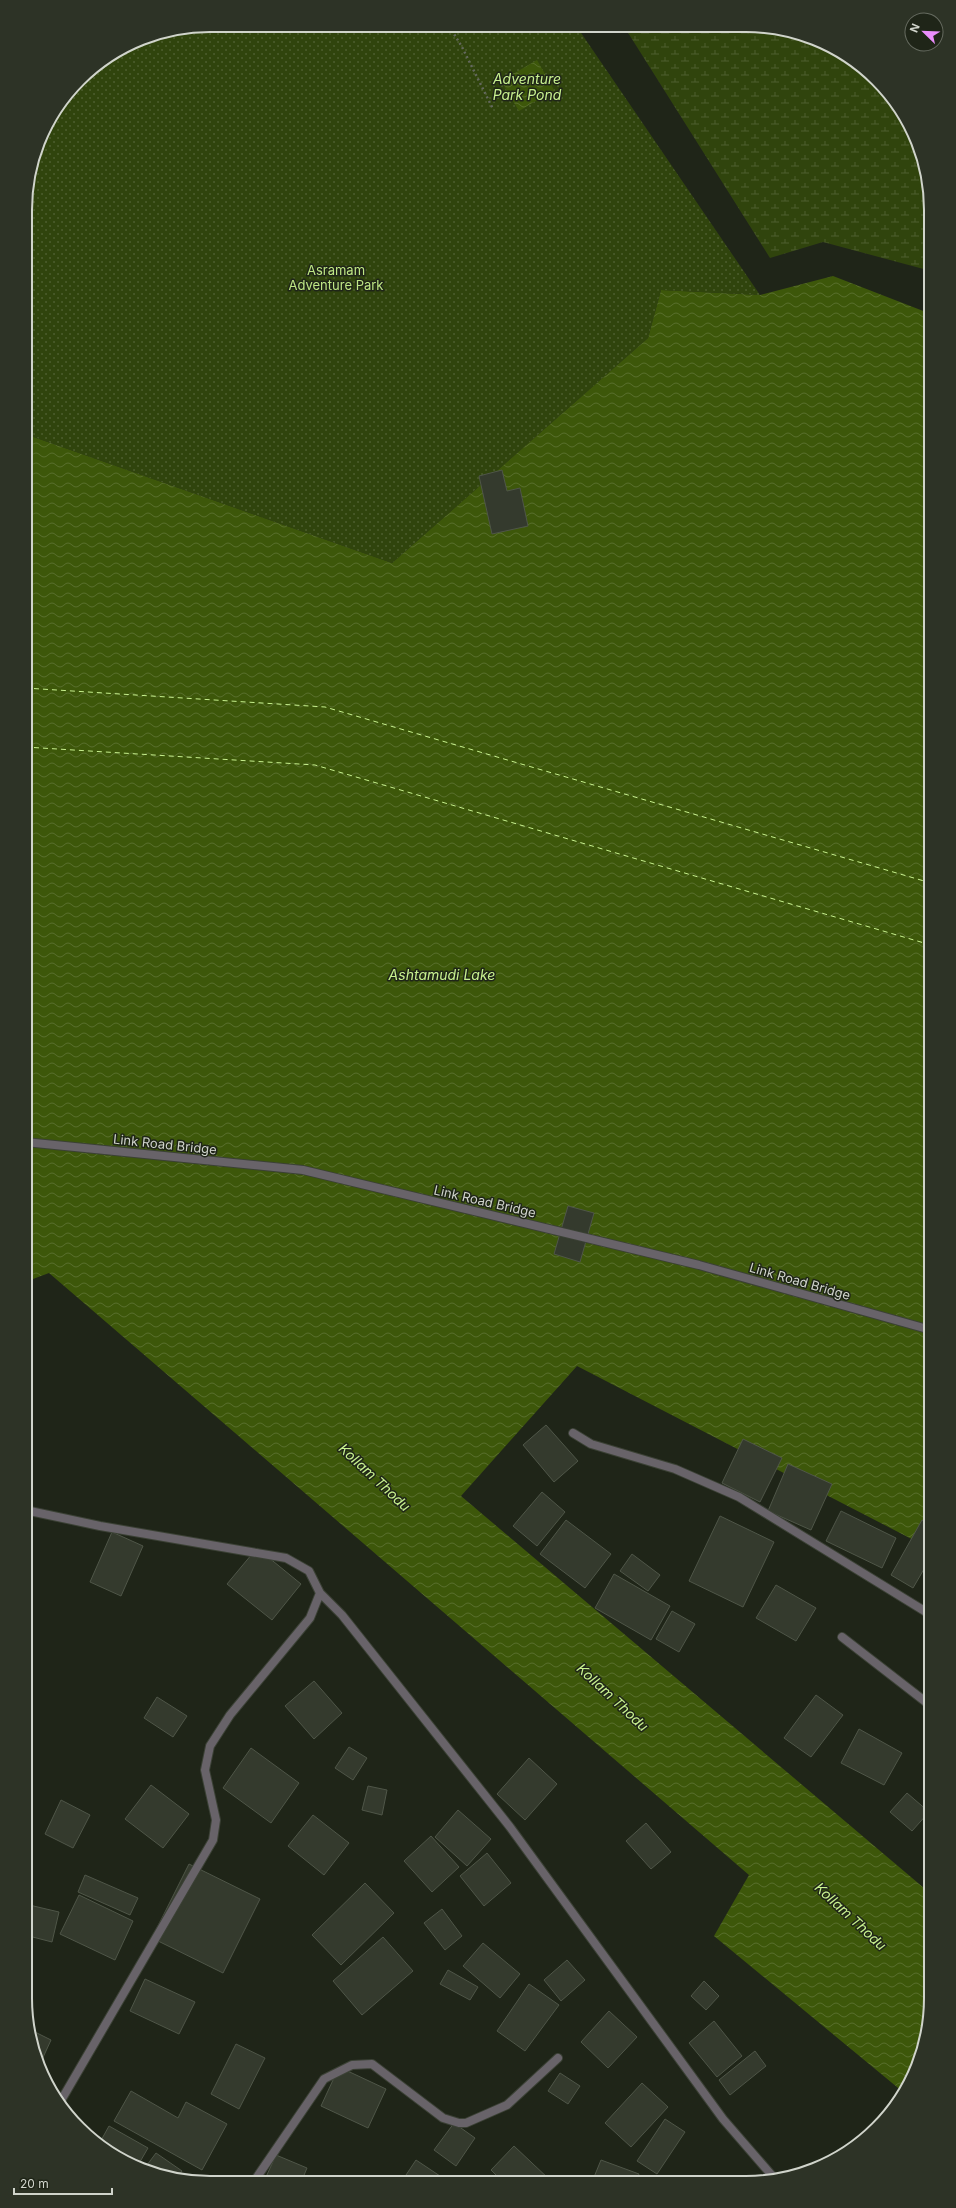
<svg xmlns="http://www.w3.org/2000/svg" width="956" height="2208" font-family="Inter,sans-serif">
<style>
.grass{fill:url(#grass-dots)}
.wetland{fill:url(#wetland-marsh)}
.water{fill:url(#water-waves)}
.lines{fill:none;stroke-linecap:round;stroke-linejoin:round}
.ferry{stroke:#c8f18f;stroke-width:1;stroke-dasharray:5 4;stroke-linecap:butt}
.building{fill:#343a2d;stroke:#4f5648}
.minor-casing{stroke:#3b4135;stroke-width:10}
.path{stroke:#63685d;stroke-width:2.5;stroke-dasharray:2 3;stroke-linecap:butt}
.minor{stroke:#686369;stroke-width:8}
.labels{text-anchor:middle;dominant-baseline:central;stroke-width:3;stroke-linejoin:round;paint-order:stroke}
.park-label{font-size:13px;fill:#bee684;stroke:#1f2518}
.street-label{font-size:13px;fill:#d0d4cb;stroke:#1f2518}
.water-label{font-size:14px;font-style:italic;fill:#c8f18f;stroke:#1f2518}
.rim{fill:none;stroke:#d0d4cb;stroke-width:2}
</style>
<defs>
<pattern id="grass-dots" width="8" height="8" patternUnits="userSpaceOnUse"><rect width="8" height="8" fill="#30440d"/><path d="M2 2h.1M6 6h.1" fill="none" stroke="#4d5e2f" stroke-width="1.8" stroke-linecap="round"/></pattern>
<pattern id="wetland-marsh" width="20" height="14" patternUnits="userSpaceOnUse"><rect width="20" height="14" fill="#30440d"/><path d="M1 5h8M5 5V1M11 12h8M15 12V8" fill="none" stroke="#4d5e2f"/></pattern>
<pattern id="water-waves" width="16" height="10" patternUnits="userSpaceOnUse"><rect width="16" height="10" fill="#3d570a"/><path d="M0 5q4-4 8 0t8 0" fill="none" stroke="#586e2c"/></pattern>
</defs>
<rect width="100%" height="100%" fill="#1f2518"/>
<path class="grass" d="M210,25L577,27L760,295L661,290L648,338L392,563L25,434V198L44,128L88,71L140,39Z"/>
<path class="wetland" d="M625,28L782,29L827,44L868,71L900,108L925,162L931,210V271L823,242L770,258Z"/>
<path class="water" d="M537,60L554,90L519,111L501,81Z
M833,276L931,314V1549L577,1366L461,1496L931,1894V2009L921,2057L903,2092L714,1936L749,1875L49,1273L25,1282V434L392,563L648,338L661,290L760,295Z"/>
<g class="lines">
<path class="ferry" d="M25,688L325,707L931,883
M25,747L315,765L931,945"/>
</g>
<path class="building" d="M502,470L507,491L520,488L528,526L492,534L479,476Z
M568,1206L594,1213L580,1262L554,1254Z
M546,1425L578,1461L554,1482L523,1445Z
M743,1439L782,1458L760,1502L722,1483Z
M788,1464L832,1484L811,1530L768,1511Z
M542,1492L565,1512L537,1546L513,1526Z
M841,1511L896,1538L882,1568L826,1541Z
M720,1516L774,1542L743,1607L689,1581Z
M566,1520L611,1554L585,1588L540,1554Z
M922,1520L931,1525V1557L913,1588L891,1575Z
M112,1532L143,1546L121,1596L90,1582Z
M257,1548L301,1584L272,1620L227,1584Z
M632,1554L660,1575L648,1591L620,1571Z
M614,1574L670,1606L651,1640L595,1608Z
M776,1585L816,1608L796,1641L756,1618Z
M672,1611L695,1624L679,1652L656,1639Z
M314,1681L342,1713L314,1739L285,1706Z
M816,1695L843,1715L811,1757L784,1738Z
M157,1697L187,1716L173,1737L144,1718Z
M859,1729L902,1753L884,1785L841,1763Z
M349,1747L367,1758L353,1780L335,1768Z
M251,1748L299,1783L271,1823L223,1788Z
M529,1758L557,1784L525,1820L497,1794Z
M151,1785L189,1814L163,1848L125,1819Z
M368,1786L387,1790L382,1815L362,1810Z
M907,1793L929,1812L912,1831L890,1812Z
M61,1800L90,1815L73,1848L45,1834Z
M458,1810L491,1839L467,1866L435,1837Z
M313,1815L349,1843L324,1875L288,1846Z
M646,1823L671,1852L651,1869L626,1841Z
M431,1836L459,1867L432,1892L404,1861Z
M487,1853L511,1883L484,1906L460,1876Z
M189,1864L260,1899L223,1973L152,1938Z
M85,1875L138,1898L130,1915L78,1892Z
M365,1883L394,1913L341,1965L312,1935Z
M79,1895L133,1921L115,1960L60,1934Z
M25,1904L59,1912L52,1942L25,1935Z
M442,1909L462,1936L445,1950L424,1923Z
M383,1937L413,1971L362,2015L333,1981Z
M483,1943L520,1974L500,1998L463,1966Z
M567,1960L585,1980L561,2001L544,1980Z
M448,1970L478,1987L470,2000L440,1984Z
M145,1979L195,2002L179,2034L130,2011Z
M704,1981L719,1996L706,2010L691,1996Z
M529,1984L559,2005L525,2051L497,2031Z
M609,2011L637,2037L608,2068L581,2042Z
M714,2021L742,2056L717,2077L689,2043Z
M29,2029L51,2040L40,2064L31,2046Z
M236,2044L265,2058L239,2109L211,2094Z
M755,2051L766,2066L730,2095L719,2080Z
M339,2067L386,2089L368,2128L321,2106Z
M560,2073L580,2086L568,2104L548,2091Z
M642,2083L668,2107L631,2147L605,2123Z
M131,2091L178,2118L186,2102L227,2124L202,2170L114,2121Z
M665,2119L685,2132L657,2174L637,2161Z
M454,2123L475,2138L456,2166L434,2150Z
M109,2126L148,2148L137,2167L129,2164L99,2144Z
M514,2146L550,2180L549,2182H503L491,2170Z
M156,2153L182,2171L176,2179L144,2169Z
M276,2155L307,2168L302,2180H273L266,2177Z
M416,2160L446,2180V2181H402Z
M601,2160L639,2174L636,2182H592Z
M654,2178L659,2182H650Z"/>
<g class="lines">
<defs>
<path id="minor" d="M25,1142L303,1170L699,1265L931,1330
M573,1433L591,1444L675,1469L739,1497L931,1615
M25,1510L100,1526L286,1558L309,1571L320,1593L310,1618L230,1715L210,1746L205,1770L216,1820L213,1840L59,2104
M320,1593L342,1615L510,1827L723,2119L775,2179
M842,1637L931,1706
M255,2180L324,2079L352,2065L372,2064L443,2118L459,2123H466L507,2105L558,2058"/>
</defs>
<use href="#minor" class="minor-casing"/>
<path class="path" d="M449,26L462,47L493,109"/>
<use href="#minor" class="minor"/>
</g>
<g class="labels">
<g class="park-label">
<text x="336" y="270">Asramam<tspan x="336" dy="15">Adventure Park</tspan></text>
</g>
<g class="street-label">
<text transform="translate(165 1144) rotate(6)">Link Road Bridge</text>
<text transform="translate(485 1201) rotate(13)">Link Road Bridge</text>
<text transform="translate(800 1281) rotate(16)">Link Road Bridge</text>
</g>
<g class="water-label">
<text x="527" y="78">Adventure<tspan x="527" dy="16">Park Pond</tspan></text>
<text x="442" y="974">Ashtamudi Lake</text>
<text transform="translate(375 1477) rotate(43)">Kollam Thodu</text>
<text transform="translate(613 1697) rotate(43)">Kollam Thodu</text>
<text transform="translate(851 1916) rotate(43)">Kollam Thodu</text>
</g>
</g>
<path d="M0 0H956V2208H0ZM210 32H746A178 178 0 0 1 924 210V1998A178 178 0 0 1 746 2176H210A178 178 0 0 1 32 1998V210A178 178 0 0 1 210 32Z" fill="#2d3326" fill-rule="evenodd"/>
<path class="rim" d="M210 32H746A178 178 0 0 1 924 210V1998A178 178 0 0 1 746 2176H210A178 178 0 0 1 32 1998V210A178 178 0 0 1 210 32Z"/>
<g transform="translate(924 32) rotate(293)"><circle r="19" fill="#1f2518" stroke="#666b60"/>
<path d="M0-3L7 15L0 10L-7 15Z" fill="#ea8dfc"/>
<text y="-6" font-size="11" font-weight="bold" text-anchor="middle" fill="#d0d4cb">N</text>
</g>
<path d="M14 2188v6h98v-6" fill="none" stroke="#d0d4cb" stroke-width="2"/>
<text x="20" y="2188" font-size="12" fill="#d0d4cb" stroke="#1f2518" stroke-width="3" paint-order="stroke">20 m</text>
</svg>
